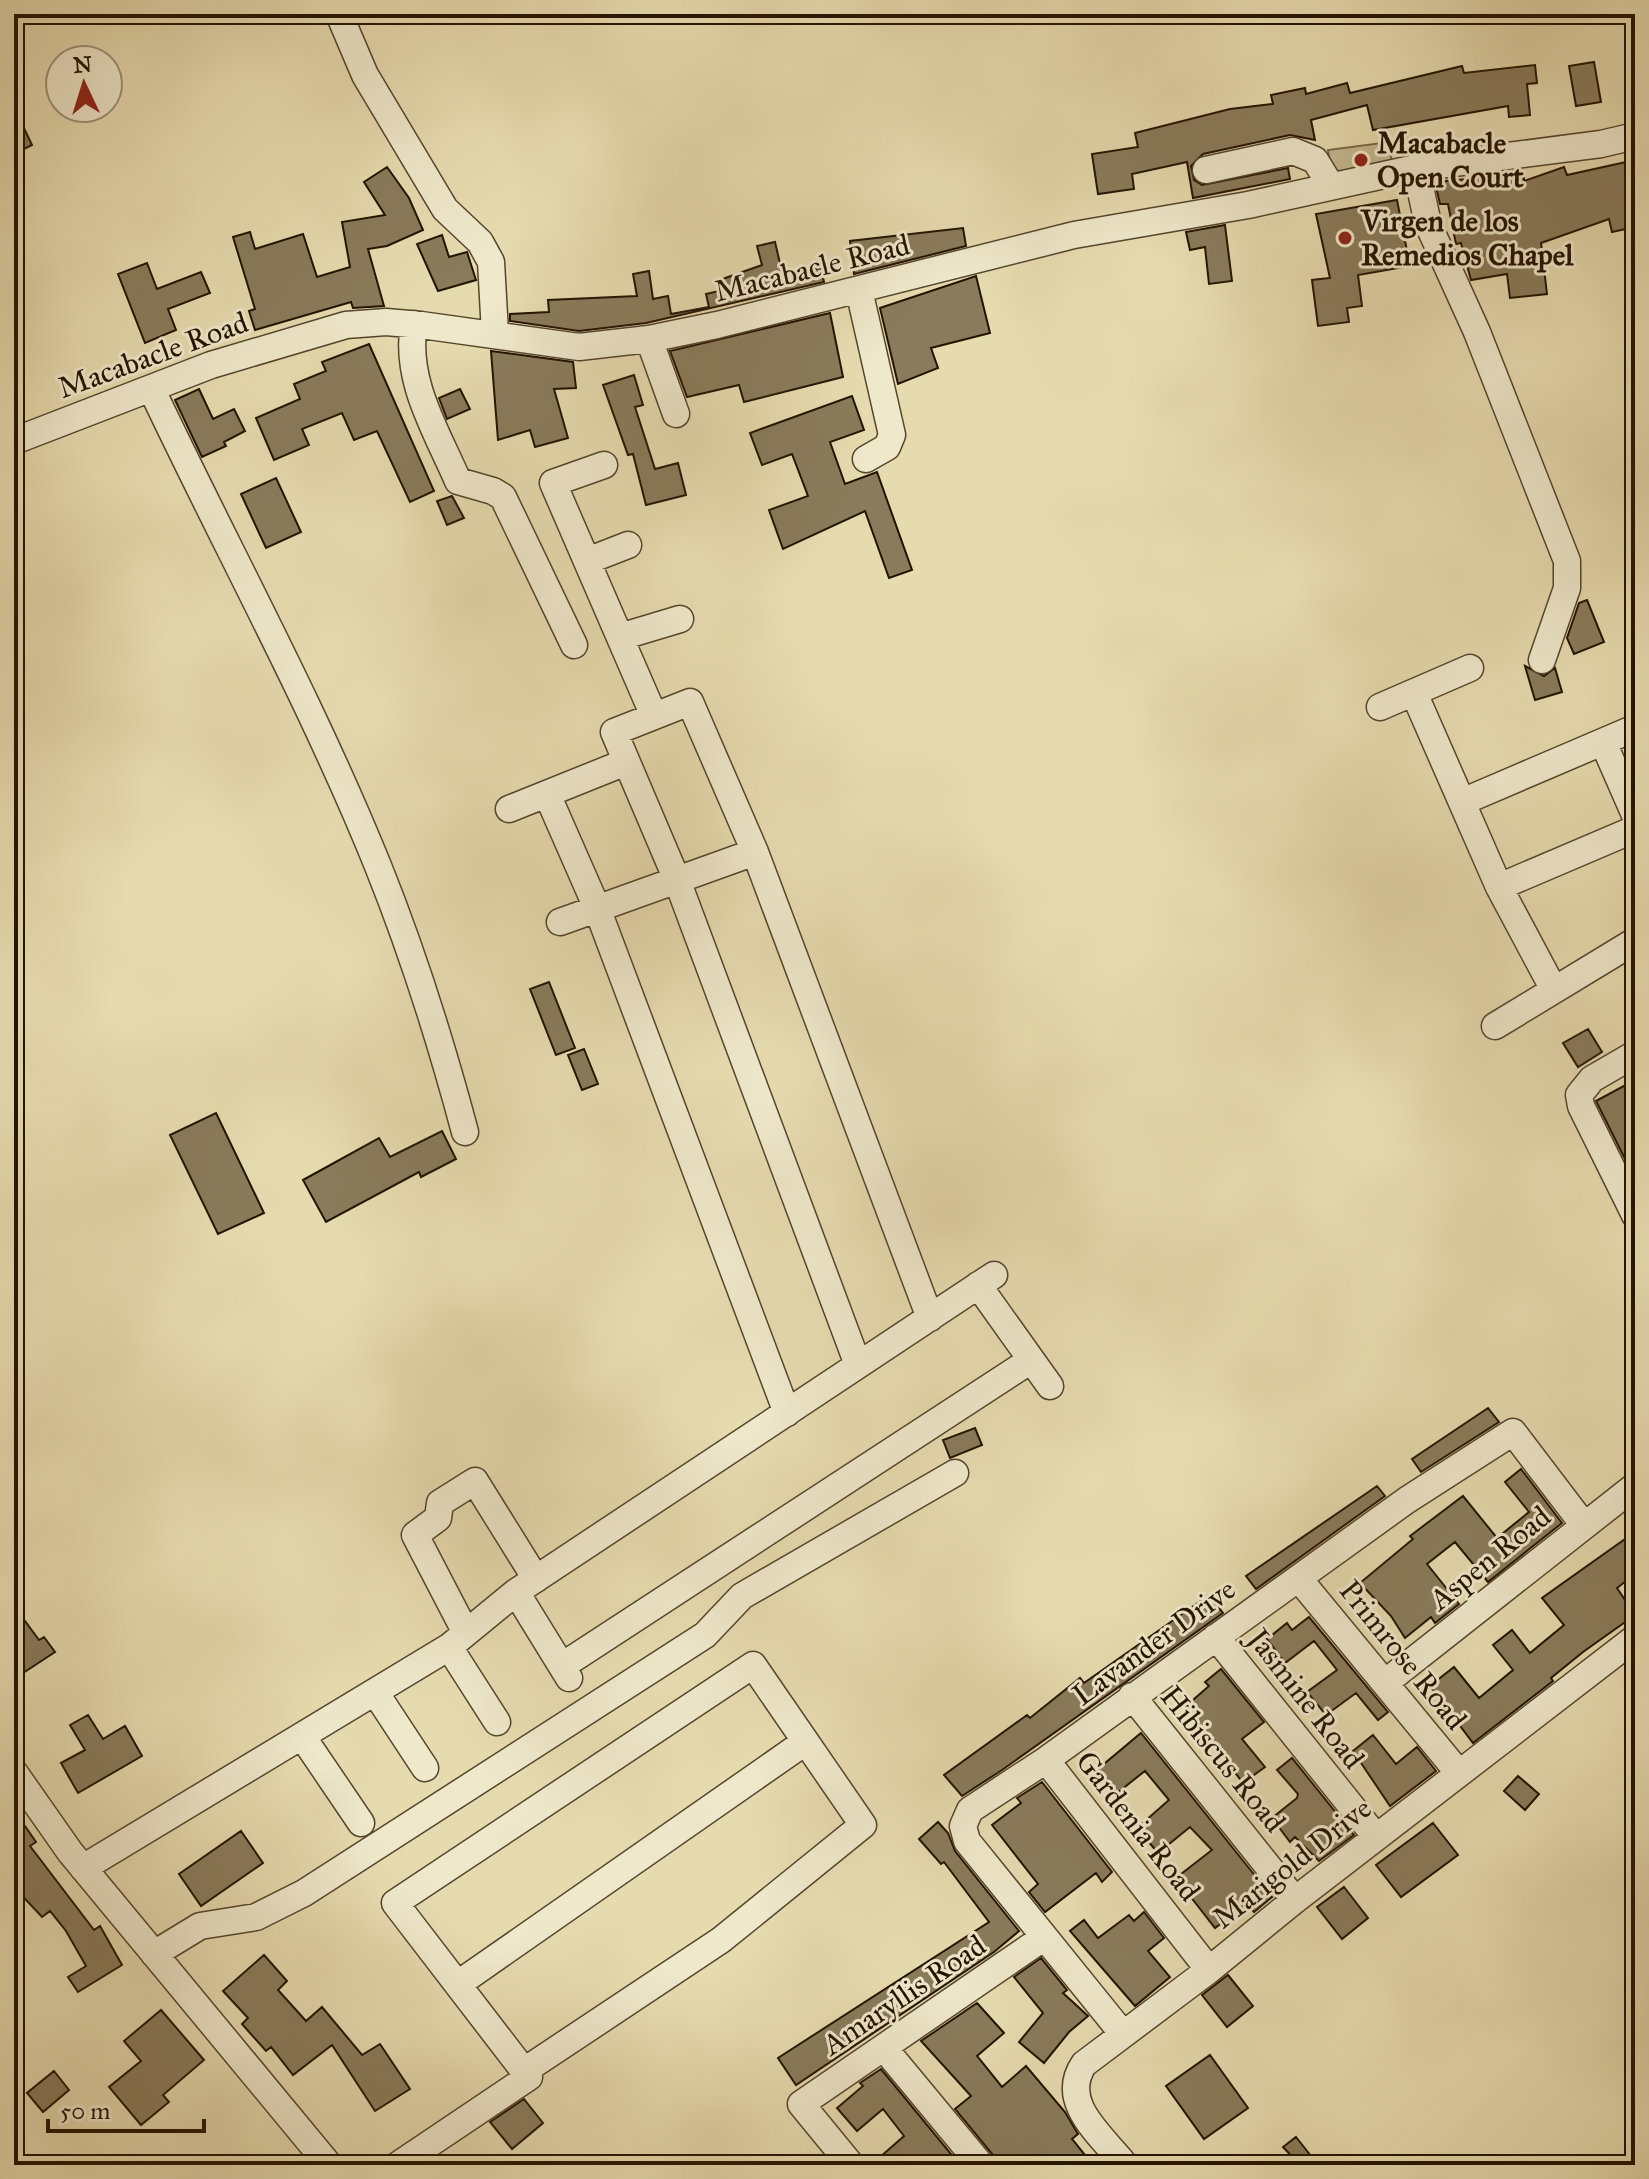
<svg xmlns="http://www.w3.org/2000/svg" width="1649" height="2179" font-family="'IM FELL Great Primer',serif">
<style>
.green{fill:#c5b991;stroke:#746649;stroke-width:2}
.building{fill:#897b5b;stroke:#241301;stroke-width:2}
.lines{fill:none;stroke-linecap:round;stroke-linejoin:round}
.minor-casing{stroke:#54452c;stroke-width:29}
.minor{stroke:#efe8cb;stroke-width:26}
.poi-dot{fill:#8f2418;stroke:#efe8cb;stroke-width:3}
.labels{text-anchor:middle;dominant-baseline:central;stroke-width:6;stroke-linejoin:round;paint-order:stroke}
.poi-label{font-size:30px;font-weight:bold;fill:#241301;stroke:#efe8cb;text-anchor:start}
.street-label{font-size:30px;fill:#241301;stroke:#efe8cb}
</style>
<rect width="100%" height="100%" fill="#e6dbaf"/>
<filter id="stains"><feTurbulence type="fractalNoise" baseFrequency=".0025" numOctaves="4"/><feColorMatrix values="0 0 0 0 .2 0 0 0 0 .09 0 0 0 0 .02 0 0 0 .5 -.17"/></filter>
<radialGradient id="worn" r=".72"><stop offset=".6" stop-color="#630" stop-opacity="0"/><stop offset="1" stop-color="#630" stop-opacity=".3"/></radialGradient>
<path class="green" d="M1389,142L1393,170L1332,178L1328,150Z"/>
<path class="building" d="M1594,62L1601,102L1576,106L1569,66Z
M1535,65L1537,83L1527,84L1530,115L1509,117L1508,106L1373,130L1367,105L1311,120L1315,140L1290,135L1203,154L1191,166L1194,180L1202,185L1288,168L1290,179L1193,198L1187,162L1132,174L1134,189L1098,194L1092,154L1138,147L1135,133L1230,109L1273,104L1271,95L1305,88L1306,94L1347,83L1350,93L1462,66L1464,73Z
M14,107L32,145L14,154Z
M1635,160V227L1612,232L1609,219L1541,243L1547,294L1510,298L1507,274L1471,280L1461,243L1456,244L1448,204H1440L1435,182L1524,174V181L1564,167L1567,175Z
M387,167L409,198L423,230L387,246L368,249L384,306L353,308L351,302L255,330L249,311L255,309L233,237L250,232L255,249L303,234L317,277L350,267L342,222L385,215L364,182Z
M1397,200L1410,266L1358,275L1362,306L1347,308L1349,322L1318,326L1312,280L1330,278L1316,214Z
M1225,225L1232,281L1209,284L1205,247L1190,250L1186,232Z
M963,228L966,246L854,274L850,241Z
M442,235L449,257L467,252L476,280L438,291L417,244Z
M775,242L783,276L821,268L824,282L646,323L579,331L510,321V314L549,312L548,300L637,296L633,274L649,271L653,299L668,296L671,314L709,307L706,294L719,291L717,281L762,265L757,246Z
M147,263L157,289L201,272L210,293L168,309L176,330L145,343L118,274Z
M976,276L990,333L931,348L938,368L898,384L880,308Z
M830,313L843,377L744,402L739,385L687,397L670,351Z
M369,344L434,491L410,502L377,431L354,440L342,413L302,429L309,445L274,460L256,418L300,399L294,384L326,371L322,362Z
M491,351L573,362L576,388L554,389L568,438L535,447L530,430L498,440Z
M634,375L643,405L635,407L655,469L678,463L686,495L646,505L633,454L628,455L603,385Z
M199,389L213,419L234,409L245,431L224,442L226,446L202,457L175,400Z
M460,389L470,409L447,419L439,398Z
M852,396L864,430L830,442L845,484L877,472L912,570L889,578L865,511L783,549L769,510L808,496L792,454L762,465L750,433Z
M276,478L301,532L266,548L241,494Z
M452,496L464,518L447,525L437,501Z
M1587,600L1604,642L1574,654L1567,638L1579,603Z
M1525,666L1544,676L1555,668L1562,692L1535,700Z
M549,982L575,1048L556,1055L530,989Z
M1588,1029L1602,1052L1578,1067L1563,1043Z
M584,1049L598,1084L582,1090L568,1055Z
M1635,1080V1155L1626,1161L1596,1101Z
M216,1113L264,1213L218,1234L170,1135Z
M442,1131L456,1159L421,1177L419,1172L326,1222L303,1180L379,1138L390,1157Z
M1488,1408L1499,1422L1421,1472L1412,1459Z
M975,1428L982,1445L950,1458L943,1440Z
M1521,1469L1562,1523L1488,1582L1455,1542L1427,1564L1459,1604L1435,1623L1431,1617L1405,1638L1391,1616L1360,1583L1413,1539L1410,1536L1463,1496L1497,1538L1529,1512L1505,1482Z
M1377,1486L1385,1496L1256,1589L1246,1576Z
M1635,1532V1574L1617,1588L1635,1615L1583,1652L1551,1678L1553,1681L1473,1743L1430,1686L1454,1667L1479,1698L1513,1670L1493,1645L1512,1630L1530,1653L1564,1625L1542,1598Z
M1209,1595L1223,1613L1002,1770L962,1796L944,1775L1027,1715L1030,1718L1080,1678L1084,1683Z
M14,1606L39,1640L44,1637L55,1652L14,1679Z
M1309,1617L1388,1712L1378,1720L1356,1693L1326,1715L1307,1692L1337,1670L1314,1641L1285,1663L1267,1639L1287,1623L1292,1630Z
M1221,1669L1264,1722L1242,1739L1265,1767L1243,1783L1185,1707L1209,1686L1205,1682Z
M88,1715L103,1739L125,1726L142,1756L78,1793L61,1763L85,1750L70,1725Z
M1141,1733L1272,1897L1254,1912L1247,1904L1215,1928L1176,1878L1212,1850L1190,1827L1158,1853L1137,1828L1169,1800L1145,1771L1117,1793L1098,1769Z
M1373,1735L1396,1764L1417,1747L1436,1771L1390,1806L1353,1751Z
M1292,1758L1354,1835L1319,1861L1295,1837L1290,1842L1272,1818L1297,1798L1298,1794L1277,1770Z
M1518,1776L1539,1794L1525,1810L1504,1791Z
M1042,1782L1112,1872L1102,1882L1096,1873L1045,1912L1029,1892L1038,1884L992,1825L1021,1803L1017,1798Z
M14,1810L36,1842L30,1846L94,1930L100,1926L122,1965L78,1992L68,1977L86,1966L66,1931L50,1911L42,1917L14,1887Z
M938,1822L948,1833L955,1851L1019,1931L994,1952L796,2085L778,2058L989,1922L944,1862L941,1864L919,1839Z
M1433,1823L1458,1855L1401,1897L1376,1865Z
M241,1831L263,1863L201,1906L179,1874Z
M1344,1887L1368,1918L1342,1939L1317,1907Z
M1144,1912L1164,1938L1148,1951L1170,1977L1135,2006L1070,1931L1084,1920L1098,1938L1129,1915L1134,1921Z
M264,1955L287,1981L278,1990L306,2021L322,2007L362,2055L380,2044L410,2089L375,2111L332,2045L293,2075L271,2047L266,2051L242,2024L248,2018L223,1991Z
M1041,1958L1067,1990L1063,1993L1088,2016L1069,2032L1044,2063L1019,2042L1043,2013L1014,1977Z
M1228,1975L1253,2006L1227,2027L1202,1995Z
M977,2003L1004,2033L977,2056L1002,2087L1026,2066L1065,2112L1078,2134L1072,2139L1093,2165H997L993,2155L955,2109L971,2096L921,2041Z
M161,2010L204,2060L163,2095L169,2102L141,2125L109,2087L141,2061L124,2041Z
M1210,2055L1248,2108L1204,2139L1166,2086Z
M881,2069L960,2165H871L904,2136L883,2109L857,2131L837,2108L863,2086L860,2083Z
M54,2071L69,2090L43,2112L27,2093Z
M524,2099L543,2123L512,2149L490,2122Z
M1296,2137L1311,2156L1300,2165L1283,2147Z"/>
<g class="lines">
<defs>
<path id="minor" d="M339,14L365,75L445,209L480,242L491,262L495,333
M1416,168L1428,224L1477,332L1567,561V588L1542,660
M1206,170L1293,151L1315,160L1331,186
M859,290L892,435L887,447L866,459
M414,324C404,380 436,430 458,481L493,491L503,497L574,645
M649,339L676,414
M152,390C227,549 312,703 378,866C413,953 441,1042 465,1132
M14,441L211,365L346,325L386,322L421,325L579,347L649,339L717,325L1074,235L1248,205L1416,168L1601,144L1635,136
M604,465L553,483L654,716
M587,561L628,545
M620,637L680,619
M1414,693L1499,887L1554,990
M1380,707L1470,668
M1603,742L1635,815
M547,794L597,908L787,1413
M1462,802L1635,728
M509,809L626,762
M1499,887L1635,829
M560,922L755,852
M1495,1026L1635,941
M1635,1054L1592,1079L1579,1095L1581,1106L1635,1215
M978,1285L1050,1386
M858,1365L677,880L614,732L690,702L755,852L930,1318
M1299,1579L1458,1772
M516,1592L569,1678
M466,1633L415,1535L438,1518L440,1503L475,1481L536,1579
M1216,1637L1376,1837
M449,1647L497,1722
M562,1666L1031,1360
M1386,1682L1635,1486
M375,1692L425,1768
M1132,1696L1295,1900
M302,1736L361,1823
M1046,1760L1209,1970
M14,1772L70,1852L329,2165
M83,1868L449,1647L516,1592L994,1275
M154,1954L200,1926L256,1917L304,1893L705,1635L742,1596L955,1473
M458,1984L805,1742
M1123,2034L967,1841L963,1826L970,1810L1046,1760L1407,1500L1513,1432L1583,1524
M884,2048L981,2165
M398,2165L529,2077L524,2071L395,1903L753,1665L863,1825L721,1940L524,2071
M851,2165L801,2104L1043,1938
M1125,2165C1101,2135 1058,2102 1084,2064L1209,1970L1295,1900L1635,1638"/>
</defs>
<use href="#minor" class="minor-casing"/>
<use href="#minor" class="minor"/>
</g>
<g class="poi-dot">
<circle cx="1361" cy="160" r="8"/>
<circle cx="1345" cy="238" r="8"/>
</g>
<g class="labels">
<g class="poi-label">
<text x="1377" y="143">Macabacle<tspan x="1377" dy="34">Open Court</tspan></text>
<text x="1361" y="221">Virgen de los<tspan x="1361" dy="34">Remedios Chapel</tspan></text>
</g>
<g class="street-label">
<text transform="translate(812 268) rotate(-14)">Macabacle Road</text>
<text transform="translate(153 355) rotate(-20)">Macabacle Road</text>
<text transform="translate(1490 1558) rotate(-39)">Aspen Road</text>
<text transform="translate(1154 1642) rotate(-36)">Lavander Drive</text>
<text transform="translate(1403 1655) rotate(51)">Primrose Road</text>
<text transform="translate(1306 1699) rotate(52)">Jasmine Road</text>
<text transform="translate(1223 1759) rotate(51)">Hibiscus Road</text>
<text transform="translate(1138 1826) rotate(52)">Gardenia Road</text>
<text transform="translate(1292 1863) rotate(-38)">Marigold Drive</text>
<text transform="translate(904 1995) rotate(-34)">Amaryllis Road</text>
</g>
</g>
<rect width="1649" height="2179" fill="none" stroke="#e6dbaf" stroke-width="48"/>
<rect x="16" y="16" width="1617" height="2147" fill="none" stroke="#241301" stroke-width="4"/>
<rect x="24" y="24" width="1601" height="2131" fill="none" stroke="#241301" stroke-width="2"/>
<g transform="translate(84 84) rotate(356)"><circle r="38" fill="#efe8cb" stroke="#9e937a" stroke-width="2"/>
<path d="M0-6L14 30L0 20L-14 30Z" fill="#8f2418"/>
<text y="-12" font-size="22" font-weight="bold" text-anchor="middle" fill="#241301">N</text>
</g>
<path d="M48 2119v12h156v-12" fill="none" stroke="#241301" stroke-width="4"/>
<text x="60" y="2119" font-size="24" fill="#241301" stroke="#efe8cb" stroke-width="6" paint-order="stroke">50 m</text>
<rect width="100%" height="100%" filter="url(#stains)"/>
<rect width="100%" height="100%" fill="url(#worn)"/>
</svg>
